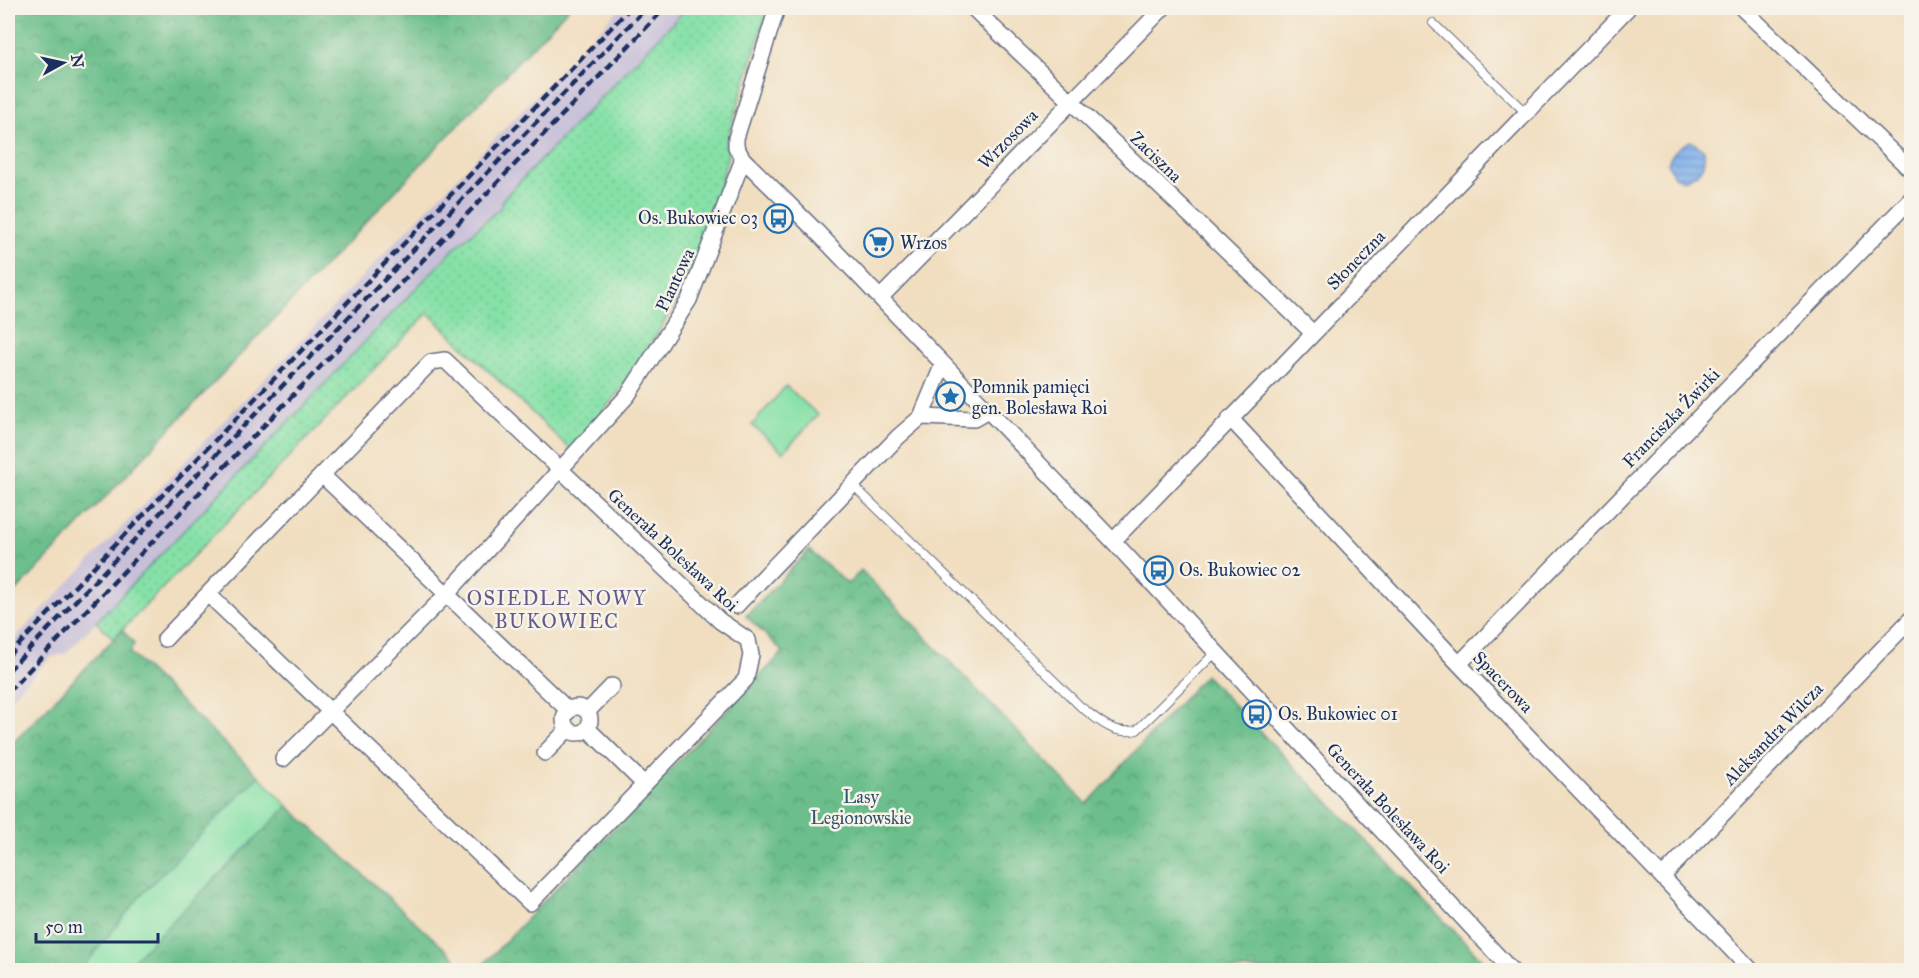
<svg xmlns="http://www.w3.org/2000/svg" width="1919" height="978" font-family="'IM FELL Great Primer',serif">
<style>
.railway{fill:#c8bfd8}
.grass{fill:url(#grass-dots);stroke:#508882;stroke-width:1.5}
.forest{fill:url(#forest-crowns);stroke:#447775;stroke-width:1.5}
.park{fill:#86e1a7;stroke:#508882;stroke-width:1.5}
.water{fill:url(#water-rules);stroke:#4c6fa4;stroke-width:1.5}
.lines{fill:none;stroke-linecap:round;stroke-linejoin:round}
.lane-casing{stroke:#666c80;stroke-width:10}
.street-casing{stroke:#666c80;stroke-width:18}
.lane{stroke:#fff;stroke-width:8}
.street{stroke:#fff;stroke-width:15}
.rail{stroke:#1b2f5e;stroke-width:4.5;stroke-dasharray:9 4.5;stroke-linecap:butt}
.labels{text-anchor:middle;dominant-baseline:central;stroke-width:5;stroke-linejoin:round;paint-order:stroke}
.street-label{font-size:18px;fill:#1b2f5e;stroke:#f7f3e8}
.poi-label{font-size:18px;fill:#1b2f5e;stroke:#f7f3e8;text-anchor:start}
.park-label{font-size:18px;fill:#30536d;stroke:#f7f3e8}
.neighbourhood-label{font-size:20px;letter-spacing:1.5px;fill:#63598c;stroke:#f7f3e8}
</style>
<defs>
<pattern id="grass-dots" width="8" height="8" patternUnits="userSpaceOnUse" patternTransform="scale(1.5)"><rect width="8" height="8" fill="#86e1a7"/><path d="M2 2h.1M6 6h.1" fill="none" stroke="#73c192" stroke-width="1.8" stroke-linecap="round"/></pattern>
<pattern id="forest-crowns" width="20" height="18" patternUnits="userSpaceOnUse" patternTransform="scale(1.5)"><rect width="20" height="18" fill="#6cbf8c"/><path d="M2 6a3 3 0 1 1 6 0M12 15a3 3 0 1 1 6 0" fill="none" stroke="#589c76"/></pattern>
<pattern id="water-rules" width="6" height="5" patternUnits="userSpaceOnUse" patternTransform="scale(1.5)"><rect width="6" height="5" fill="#7eafea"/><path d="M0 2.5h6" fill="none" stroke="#668fc1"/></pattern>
</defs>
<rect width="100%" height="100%" fill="#f7f3e8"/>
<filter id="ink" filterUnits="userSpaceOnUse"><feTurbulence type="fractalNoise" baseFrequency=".0167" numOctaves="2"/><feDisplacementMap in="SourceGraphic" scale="12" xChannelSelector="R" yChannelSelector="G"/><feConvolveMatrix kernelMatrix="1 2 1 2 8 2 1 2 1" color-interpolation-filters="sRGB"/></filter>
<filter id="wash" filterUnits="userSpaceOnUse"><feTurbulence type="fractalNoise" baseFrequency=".008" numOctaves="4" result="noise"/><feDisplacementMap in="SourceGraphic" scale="24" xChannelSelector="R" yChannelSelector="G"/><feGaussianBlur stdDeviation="1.35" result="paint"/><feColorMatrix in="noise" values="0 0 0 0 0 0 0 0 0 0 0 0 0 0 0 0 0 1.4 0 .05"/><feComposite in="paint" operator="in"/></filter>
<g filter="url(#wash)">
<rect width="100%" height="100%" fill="#f1dec0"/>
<path class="railway" d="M620,8H687L501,207L455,248L289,419L242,473L65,654L51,657L8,701V646Z"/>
<path class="grass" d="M687,8H768L726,143L728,155L710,224L682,292L632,376L571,450L428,313L122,630L113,638L96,622L455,248L501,207L503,199Z"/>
<path class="forest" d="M8,8H569L8,600Z
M809,550L848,584L861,570L1087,804L1205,675L1492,970H478L783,652L746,616Z
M122,630L134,643L130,653L259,776L142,894L81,970H8V748Z
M288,806L468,970H123Z"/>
<path class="park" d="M786,386L818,415L783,452L752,425Z
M259,776L288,806L123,970H81L142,894Z"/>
<path class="water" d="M1691,141L1704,150C1706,167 1700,174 1684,180L1674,176L1668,164C1672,152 1679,146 1691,141Z"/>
</g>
<g filter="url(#ink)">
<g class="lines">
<defs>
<path id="lane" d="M1433,23L1526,113
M853,485L1081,707C1099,720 1113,736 1137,730L1216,652"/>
<path id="street" d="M777,8L736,138V147L743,159L816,231L1113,541L1511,970
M973,8L1313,333
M1742,8L1912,171
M880,298L1163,8
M921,417L974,419L988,411
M1230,418L1459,664L1751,970
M322,475L569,711
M1113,541L1628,8
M736,606L898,437L921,417L943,364
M165,639C253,546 342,454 431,362L445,360L720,621L748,640L751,655L746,679L530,903L208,594
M1459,664L1912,198
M564 720a13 13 0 1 1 26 0a13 13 0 1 1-26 0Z
M587,712L612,686
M587,728L643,783
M545,753L568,729
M283,759L447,594L628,395L689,300L743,159
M1662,877L1912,618"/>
</defs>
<use href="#lane" class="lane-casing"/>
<use href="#street" class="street-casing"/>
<use href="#lane" class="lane"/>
<use href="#street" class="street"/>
<path class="rail" d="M8,656L630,8
M8,671L646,8
M8,692L665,8"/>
</g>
</g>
<defs>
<symbol id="bus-ring" viewBox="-11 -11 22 22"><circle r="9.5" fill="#f7f3e8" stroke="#1f6fb2" stroke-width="1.5"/><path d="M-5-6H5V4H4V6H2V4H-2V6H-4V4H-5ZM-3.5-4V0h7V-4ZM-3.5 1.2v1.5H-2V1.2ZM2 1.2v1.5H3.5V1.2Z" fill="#1f6fb2"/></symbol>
<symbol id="supermarket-ring" viewBox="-11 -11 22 22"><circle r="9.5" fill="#f7f3e8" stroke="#1f6fb2" stroke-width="1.5"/><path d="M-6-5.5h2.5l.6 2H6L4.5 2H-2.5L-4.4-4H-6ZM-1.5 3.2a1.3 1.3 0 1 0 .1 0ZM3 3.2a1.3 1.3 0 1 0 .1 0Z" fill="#1f6fb2"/></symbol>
<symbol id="sight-ring" viewBox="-11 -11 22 22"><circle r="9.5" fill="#f7f3e8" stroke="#1f6fb2" stroke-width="1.5"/><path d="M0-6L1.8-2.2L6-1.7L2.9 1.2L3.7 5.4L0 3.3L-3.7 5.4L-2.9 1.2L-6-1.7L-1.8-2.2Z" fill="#1f6fb2"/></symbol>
</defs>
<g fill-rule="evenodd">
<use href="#bus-ring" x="762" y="202" width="33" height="33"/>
<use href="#supermarket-ring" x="862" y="226" width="33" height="33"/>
<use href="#sight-ring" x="934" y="380" width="33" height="33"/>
<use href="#bus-ring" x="1142" y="554" width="33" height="33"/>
<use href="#bus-ring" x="1240" y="698" width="33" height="33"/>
</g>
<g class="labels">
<g class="street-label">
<text transform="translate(1008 139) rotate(-45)">Wrzosowa</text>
<text transform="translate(1156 157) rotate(44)">Zaciszna</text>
<text transform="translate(1356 260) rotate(-46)">Słoneczna</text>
<text transform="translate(675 280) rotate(-65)">Plantowa</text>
<text transform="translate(1671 418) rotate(-46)">Franciszka Żwirki</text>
<text transform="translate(673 550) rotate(43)">Generała Bolesława Roi</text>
<text transform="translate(1503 682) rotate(46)">Spacerowa</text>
<text transform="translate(1773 734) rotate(-46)">Aleksandra Wilcza</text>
<text transform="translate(1388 808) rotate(47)">Generała Bolesława Roi</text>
</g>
<g class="poi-label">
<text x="758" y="218" text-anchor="end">Os. Bukowiec 03</text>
<text x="900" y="243">Wrzos</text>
<text x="972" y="387">Pomnik pamięci<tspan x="972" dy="21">gen. Bolesława Roi</tspan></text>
<text x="1179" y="570">Os. Bukowiec 02</text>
<text x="1278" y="714">Os. Bukowiec 01</text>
</g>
<g class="park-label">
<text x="861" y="797">Lasy<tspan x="861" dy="21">Legionowskie</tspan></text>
</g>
<g class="neighbourhood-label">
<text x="557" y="598">OSIEDLE NOWY<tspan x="557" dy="23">BUKOWIEC</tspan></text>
</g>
</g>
<rect width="1919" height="978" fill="none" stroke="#f7f3e8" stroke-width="30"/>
<g transform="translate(63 63) rotate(82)" stroke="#f7f3e8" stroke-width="4.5" paint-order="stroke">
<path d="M0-4.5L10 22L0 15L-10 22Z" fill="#1b2f5e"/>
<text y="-9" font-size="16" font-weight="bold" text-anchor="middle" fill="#1b2f5e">N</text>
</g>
<path d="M36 933v9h122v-9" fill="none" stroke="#1b2f5e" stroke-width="3"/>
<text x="45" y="933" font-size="18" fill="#1b2f5e" stroke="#f7f3e8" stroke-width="4.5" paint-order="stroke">50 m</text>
</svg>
